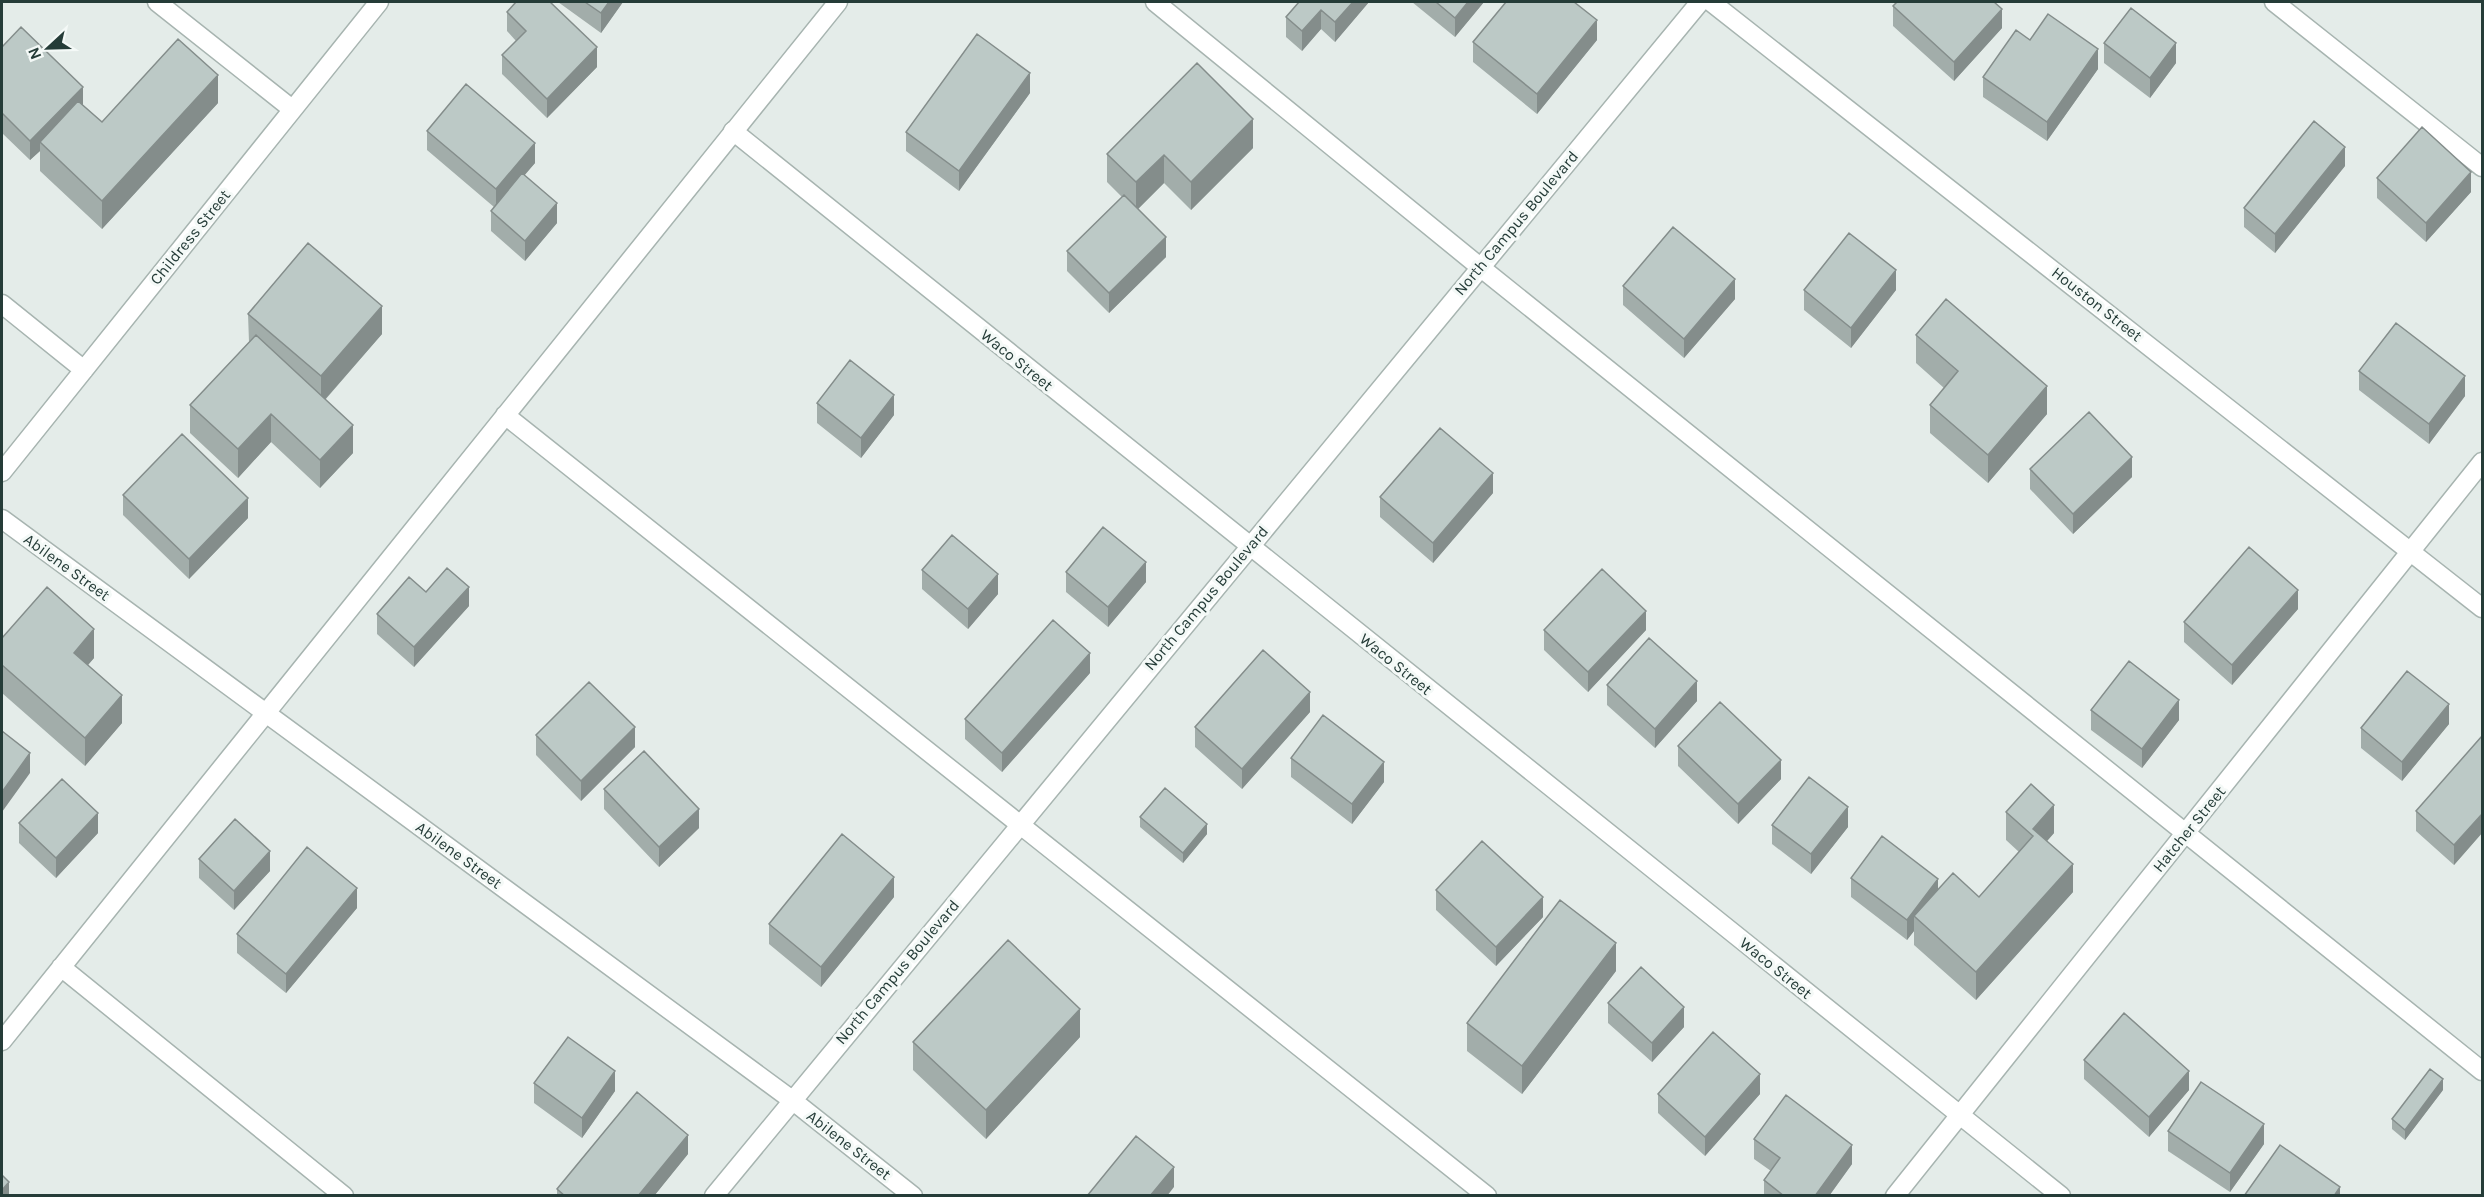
<svg xmlns="http://www.w3.org/2000/svg" width="2484" height="1197" font-family="Karla,sans-serif">
<style>
.lines{fill:none;stroke-linecap:round;stroke-linejoin:round}
.lane-casing{stroke:#a7b4b0;stroke-width:21}
.street-casing{stroke:#a7b4b0;stroke-width:21}
.lane{stroke:#fff;stroke-width:18}
.street{stroke:#fff;stroke-width:18}
.wall{fill:#a2adaa}
.shaded-wall{fill:#848d8b}
.building{fill:#bcc9c6;stroke:#848d8b;stroke-width:1.5}
.labels{text-anchor:middle;dominant-baseline:central;stroke-width:6;stroke-linejoin:round;paint-order:stroke}
.street-label{font-size:16px;fill:#253c38;stroke:#f4f9f7}
</style>
<rect width="100%" height="100%" fill="#e4ece9"/>
<g class="lines">
<defs>
<path id="lane" d="M157,2L292,109
M1155,2L1480,267L2482,1071
M2274,2L2482,167
M505,415L1487,1196
M61,967L344,1196
M2,1041L838,2"/>
<path id="street" d="M1711,2L2482,608
M733,131L2061,1196
M2,304L84,370
M2,472L379,2
M2,519L792,1100L913,1196
M714,1196L1700,2
M1895,1196L2482,462"/>
</defs>
<use href="#lane" class="lane-casing"/>
<use href="#street" class="street-casing"/>
<use href="#lane" class="lane"/>
<use href="#street" class="street"/>
</g>
<path class="wall" d="M558,2H623L601,33Z
M1299,2H1369L1335,42L1321,29L1302,51L1286,37V17Z
M1412,2H1484L1455,37Z
M1893,6L2002,28L1954,81L1893,26Z
M507,12L597,67L547,118L502,74V55L516,41L507,31Z
M1597,40L1537,114L1473,62V42Z
M2104,43L2176,63L2150,98L2104,63Z
M2,47L83,105L102,122L218,103L102,229L40,171V151L30,160L2,133Z
M2098,69L2047,141L1983,97V77Z
M1030,93L959,191L906,151V132Z
M427,131L535,163L524,175L557,223L525,261L491,231V211L494,207L427,150Z
M1253,148L1191,210L1164,183L1138,209L1166,257L1109,313L1067,271V251L1122,197L1107,182V154Z
M2345,166L2275,253L2244,227V208Z
M2377,178L2471,192L2426,242L2377,198Z
M1623,286L1735,299L1684,358L1623,305Z
M1804,290H1896L1851,348L1804,310Z
M248,314L382,334L325,400L353,453L320,488L271,442L238,478L190,433V405L249,342Z
M1916,335L2047,414L1988,483L1930,433V405L1944,388L1916,363Z
M2359,371L2465,396L2429,444L2359,390Z
M817,403L894,415L861,458L817,423Z
M2030,469L2132,477L2073,534L2030,489Z
M1493,493L1433,563L1380,517V497Z
M123,495L248,518L189,579L123,515Z
M922,570L998,594L968,629L922,589Z
M1066,572L1146,582L1108,627L1066,592Z
M469,606L414,667L377,634V614Z
M2298,609L2232,685L2184,642V622Z
M1544,630H1646L1588,692L1544,650Z
M2,638L94,658L88,665L122,723L85,766L2,693Z
M1090,673L1002,772L965,739V719Z
M1607,685L1697,701L1655,748L1607,705Z
M2091,710L2179,720L2142,768L2091,730Z
M1310,712L1242,789L1195,747V727Z
M2449,724L2402,781L2361,748V728Z
M536,735L635,747L581,801L536,755Z
M2482,736V833L2454,865L2416,831V811Z
M1678,746L1781,779L1738,824L1678,766Z
M1291,758L1384,782L1352,824L1291,777Z
M604,789L699,828L659,867L604,809Z
M2006,812L2054,833L2047,841L2073,892L1976,1000L1914,945V931L1907,940L1851,897V878L1938,889L1979,897L2019,852L2006,840Z
M1140,817L1207,834L1183,863L1140,827Z
M19,823L98,833L56,878L19,843Z
M1772,825L1848,827L1811,874L1772,844Z
M199,859L270,871L234,910L199,878Z
M1436,890L1543,917L1496,966L1436,910Z
M894,897L821,987L769,944V924Z
M357,908L286,993L237,953V934Z
M1616,971L1522,1094L1467,1051V1023Z
M1608,1003L1684,1027L1652,1062L1608,1023Z
M1080,1037L986,1139L913,1070V1042Z
M2084,1060L2189,1090L2149,1137L2084,1079Z
M534,1083L615,1091L582,1138L534,1103Z
M2443,1090L2405,1140L2392,1129V1119Z
M1658,1094H1760L1705,1156L1658,1113Z
M2168,1131L2264,1144L2230,1192L2168,1151Z
M1754,1139L1852,1164L1829,1196H1764V1180L1771,1171L1754,1159Z
M688,1154L654,1196H557V1189Z"/>
<path class="shaded-wall" d="M609,2H623L601,33V13Z
M1353,2H1369L1335,42V22Z
M1468,2H1484L1455,37V18Z
M2002,9V28L1954,81V62Z
M1321,10V29L1302,51V31Z
M1597,20V40L1537,114V94Z
M2176,43V63L2150,98V78Z
M597,47V67L547,118V99Z
M2098,49V69L2047,141V122Z
M1030,73V93L959,191V171Z
M218,75V103L102,229V201Z
M83,87V107L40,142V151L30,160V141Z
M1253,119V148L1191,210V182Z
M535,143V163L496,209V189Z
M2345,147V166L2275,253V234Z
M1164,155V183L1136,211V182Z
M2471,172V192L2426,242V223Z
M557,203V223L525,261V241Z
M1166,237V257L1109,313V293Z
M1896,270V290L1851,348V328Z
M1735,279V299L1684,358V339Z
M382,306V334L321,404V376Z
M2465,376V396L2429,444V424Z
M2047,386V414L1988,483V455Z
M894,395V415L861,458V438Z
M271,414V442L238,478V449Z
M353,425V453L320,488V460Z
M2132,457V477L2073,534V514Z
M1493,473V493L1433,563V543Z
M248,498V518L189,579V559Z
M1146,562V582L1108,627V607Z
M998,574V594L968,629V609Z
M469,587V606L414,667V647Z
M2298,590V609L2232,685V665Z
M1646,611V630L1588,692V672Z
M94,629V658L74,681V653Z
M1090,653V673L1002,772V753Z
M1697,681V701L1655,748V729Z
M1310,692V712L1242,789V769Z
M122,695V723L85,766V738Z
M2179,700V720L2142,768V749Z
M2449,704V724L2402,781V762Z
M635,727V747L581,801V781Z
M30,753V773L2,812V792Z
M1781,760V779L1738,824V804Z
M1384,762V782L1352,824V804Z
M2054,805V833L2033,857V829Z
M1848,807V827L1811,874V854Z
M699,809V828L659,867V847Z
M98,813V833L56,878V858Z
M2482,813V833L2454,865V845Z
M1207,824V834L1183,863V853Z
M270,851V871L234,910V891Z
M2073,864V892L1976,1000V972Z
M894,877V897L821,987V967Z
M1938,879V899L1914,916V931L1907,940V920Z
M357,888V908L286,993V974Z
M1543,897V917L1496,966V947Z
M1616,943V971L1522,1094V1066Z
M1684,1007V1027L1652,1062V1043Z
M1080,1009V1037L986,1139V1110Z
M615,1071V1091L582,1138V1118Z
M2189,1071V1090L2149,1137V1117Z
M1760,1074V1094L1705,1156V1137Z
M2443,1079V1090L2405,1140V1130Z
M2264,1124V1144L2230,1192V1173Z
M688,1135V1154L654,1196H638Z
M1852,1145V1164L1829,1196H1815Z
M1174,1167V1187L1167,1196H1150Z
M9,1182V1196H2V1190Z
M2340,1187V1196H2334Z"/>
<path class="building" d="M516,2H550L597,47L547,99L502,55L526,31L507,12Z
M585,2H609L601,13Z
M1299,2H1353L1335,22L1321,10L1302,31L1286,17Z
M1436,2H1468L1455,18Z
M1506,2H1574L1597,20L1537,94L1473,42Z
M1897,2H1994L2002,9L1954,62L1893,6Z
M2131,8L2176,43L2150,78L2104,43Z
M2048,14L2098,49L2047,122L1983,77L2016,30L2030,40Z
M21,27L83,87L30,141L2,113V47Z
M977,34L1030,73L959,171L906,132Z
M178,39L218,75L102,201L40,142L78,101L102,122Z
M1197,63L1253,119L1191,182L1164,155L1136,182L1107,154Z
M466,84L535,143L496,189L427,131Z
M2314,121L2345,147L2275,234L2244,208Z
M2422,127L2471,172L2426,223L2377,178Z
M522,173L557,203L525,241L491,211Z
M1124,195L1166,237L1109,293L1067,251Z
M1673,227L1735,279L1684,339L1623,286Z
M1849,233L1896,270L1851,328L1804,290Z
M308,243L382,306L321,376L248,314Z
M1946,299L2047,386L1988,455L1930,405L1958,371L1916,335Z
M2396,323L2465,376L2429,424L2359,371Z
M256,335L353,425L320,460L271,414L238,449L190,405Z
M850,360L894,395L861,438L817,403Z
M2089,412L2132,457L2073,514L2030,469Z
M1440,428L1493,473L1433,543L1380,497Z
M182,434L248,498L189,559L123,495Z
M1103,527L1146,562L1108,607L1066,572Z
M952,535L998,574L968,609L922,570Z
M2249,547L2298,590L2232,665L2184,622Z
M447,568L469,587L414,647L377,614L409,577L426,592Z
M1602,569L1646,611L1588,672L1544,630Z
M47,587L94,629L74,653L122,695L85,738L2,665V638Z
M1053,620L1090,653L1002,753L965,719Z
M1649,638L1697,681L1655,729L1607,685Z
M1263,650L1310,692L1242,769L1195,727Z
M2129,661L2179,700L2142,749L2091,710Z
M2407,671L2449,704L2402,762L2361,728Z
M589,682L635,727L581,781L536,735Z
M1720,702L1781,760L1738,804L1678,746Z
M1323,715L1384,762L1352,804L1291,758Z
M2,731L30,753L2,792Z
M2482,736V814L2454,845L2416,811Z
M644,751L699,809L659,847L604,789Z
M1809,777L1848,807L1811,854L1772,825Z
M62,779L98,813L56,858L19,823Z
M2031,784L2054,805L2033,829L2073,864L1976,972L1914,916L1953,873L1979,897L2033,836L2006,812Z
M1165,788L1207,824L1183,853L1140,817Z
M235,819L270,851L234,891L199,859Z
M842,834L894,877L821,967L769,924Z
M1882,836L1938,879L1907,920L1851,878Z
M1482,841L1543,897L1496,947L1436,890Z
M307,847L357,888L286,974L237,934Z
M1560,900L1616,943L1522,1066L1467,1023Z
M1008,940L1080,1009L986,1110L913,1042Z
M1641,967L1684,1007L1652,1043L1608,1003Z
M2124,1013L2189,1071L2149,1117L2084,1060Z
M1713,1032L1760,1074L1705,1137L1658,1094Z
M568,1037L615,1071L582,1118L534,1083Z
M2430,1069L2443,1079L2405,1130L2392,1119Z
M2201,1082L2264,1124L2230,1173L2168,1131Z
M637,1092L688,1135L638,1196H565L557,1189Z
M1786,1095L1852,1145L1815,1196H1784L1764,1180L1780,1158L1754,1139Z
M1136,1136L1174,1167L1150,1196H1087Z
M2280,1145L2340,1187L2334,1196H2244Z
M2,1175L9,1182L2,1190Z"/>
<g class="labels">
<g class="street-label">
<text transform="translate(1516 223) rotate(-50)">North Campus Boulevard</text>
<text transform="translate(190 237) rotate(-51)">Childress Street</text>
<text transform="translate(2097 304) rotate(38)">Houston Street</text>
<text transform="translate(1017 360) rotate(39)">Waco Street</text>
<text transform="translate(67 567) rotate(36)">Abilene Street</text>
<text transform="translate(1206 598) rotate(-50)">North Campus Boulevard</text>
<text transform="translate(1396 664) rotate(39)">Waco Street</text>
<text transform="translate(2189 829) rotate(-51)">Hatcher Street</text>
<text transform="translate(459 855) rotate(36)">Abilene Street</text>
<text transform="translate(1776 968) rotate(39)">Waco Street</text>
<text transform="translate(897 972) rotate(-50)">North Campus Boulevard</text>
<text transform="translate(849 1145) rotate(38)">Abilene Street</text>
</g>
</g>
<rect width="2484" height="1197" fill="none" stroke="#253c38" stroke-width="6"/>
<g transform="translate(48 48) rotate(248)" stroke="#f4f9f7" stroke-width="4.5" paint-order="stroke">
<path d="M0-4.5L10 22L0 15L-10 22Z" fill="#253c38"/>
<text y="-9" font-size="16" font-weight="bold" text-anchor="middle" fill="#253c38">N</text>
</g>
</svg>
